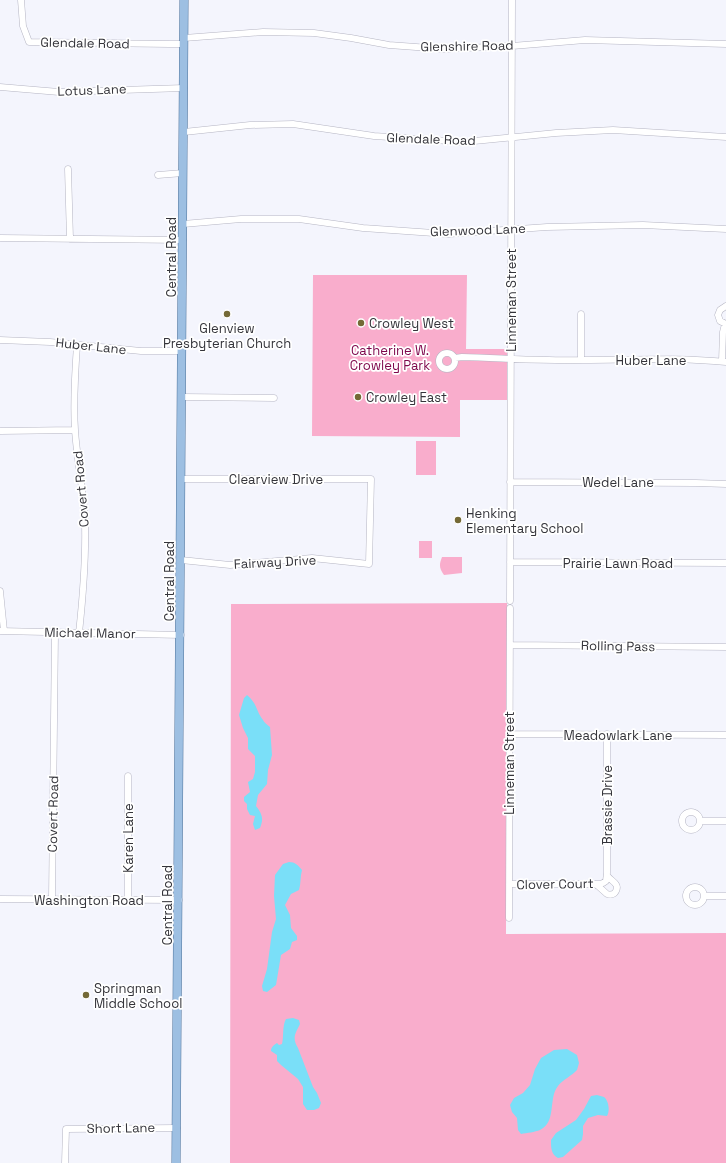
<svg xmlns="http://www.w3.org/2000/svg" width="726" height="1163" font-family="'Space Grotesk',sans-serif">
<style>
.green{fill:#f9adcc}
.water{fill:#7adff8}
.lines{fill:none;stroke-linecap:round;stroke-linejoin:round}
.minor-casing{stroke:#b5b5c3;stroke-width:7}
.major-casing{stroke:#4d729a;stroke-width:9}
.minor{stroke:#fff;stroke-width:6}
.major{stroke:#9dbfe2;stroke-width:8}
.poi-dot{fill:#746936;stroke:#fff;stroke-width:1.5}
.labels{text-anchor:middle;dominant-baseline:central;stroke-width:3.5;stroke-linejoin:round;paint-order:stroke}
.street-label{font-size:13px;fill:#34343a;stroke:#fff}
.poi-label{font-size:13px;fill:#34343a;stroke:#fff;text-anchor:start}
.park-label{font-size:13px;fill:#7d064b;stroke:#fff}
</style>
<rect width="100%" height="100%" fill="#f4f5fd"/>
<path class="green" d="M313,275H467L466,349H507V400H460V437L312,436Z
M416,441H436V475H416Z
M419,541H432V558H419Z
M442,557H462V573L444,575C439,568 439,565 442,557Z
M507,603L506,934L726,933V1163H230L231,604Z"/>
<path class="water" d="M247,695C257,703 256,711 263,720C264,722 267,725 270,727L272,755L268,770L267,784L258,795L256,806C262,814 264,818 260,828L255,830L253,824L255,816L250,815L247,809V804L244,801V797L250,792L248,782L253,779L255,772V756L248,749V738L243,728L239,715L244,698Z
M289,862C295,862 298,865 302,870C300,877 301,884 299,890L291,894L285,905L290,915L291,928L297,936V940L292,942L290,949L281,955L276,985L267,992L263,991L262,986L267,969L272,932L276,919L274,896L275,875L283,864Z
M293,1018L299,1020L300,1024C295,1034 292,1038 298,1048L313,1087L317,1093L321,1103L319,1108L314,1110H307L303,1104V1087L298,1079L281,1065L277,1061V1055L271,1051C271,1047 274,1045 277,1043L279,1045L282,1044C284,1036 282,1026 286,1019Z
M567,1049L577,1055L579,1063L577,1070C572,1076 563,1079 558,1086C548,1098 557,1122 540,1130C535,1132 527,1133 521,1134L518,1130L517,1118L512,1112L510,1105L514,1098L523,1093L530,1085L535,1069L541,1058L554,1050Z
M597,1095C599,1096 602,1096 604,1097C609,1101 610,1111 607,1116L598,1115L588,1118L583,1126V1134L582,1140L563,1157L558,1158C551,1154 551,1148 551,1140L556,1133L576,1120L584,1109L591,1096Z"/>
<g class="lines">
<defs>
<path id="minor" d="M21,0L23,26L29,42C81,42 133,44 184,44
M184,38L263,32L314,33L351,38L389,45L443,49L512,46L585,40L726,44
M0,87L59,92L184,88
M184,132L250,125L293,124L374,136L464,142L556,133L613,130L726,137
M68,169L70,239
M158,175L183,173
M183,224L241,219H299L363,228L448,234L547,227L643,225L726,229
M0,238L183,240
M726,306L720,310L718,315L720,321L726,324
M0,340L50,342L141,351H182
M77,345C75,373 73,401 75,430C77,461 84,492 85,523C86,560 83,596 79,633
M439 361a8 8 0 1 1 16 0a8 8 0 1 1-16 0Z
M455,358L462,357C502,358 542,361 582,360C630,360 678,357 726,362
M581,360V314
M722,361L723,332L725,324
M182,397L274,398
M0,431L75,430
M510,482L696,483L726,484
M181,560L230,565L312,558L369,564L371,479H182
M510,562L726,563
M0,591L4,631
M510,601L512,0
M0,631L181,635
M510,645L726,647
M510,734L726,735
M682 821a9 9 0 1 1 18 0a9 9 0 1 1-18 0Z
M700,821H726
M509,884H600L603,883L606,881L607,873V734
M595,884L598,886L607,894C610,895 614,895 616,891C620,883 610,881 607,875
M686 896a9 9 0 1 1 18 0a9 9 0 1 1-18 0Z
M704,896H726
M0,899L179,900
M52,899L55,633
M128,900V776
M509,918L510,608
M65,1163L66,1129L177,1128"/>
<path id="major" d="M176,1163L184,0"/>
</defs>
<use href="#minor" class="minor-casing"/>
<use href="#major" class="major-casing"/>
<use href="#minor" class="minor"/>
<use href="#major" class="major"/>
</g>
<g class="poi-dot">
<circle cx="227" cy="314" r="4"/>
<circle cx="361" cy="323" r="4"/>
<circle cx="358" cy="397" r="4"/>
<circle cx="458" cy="520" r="4"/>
<circle cx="86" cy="995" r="4"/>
</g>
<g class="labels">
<g class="street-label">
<text transform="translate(85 43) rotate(1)">Glendale Road</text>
<text transform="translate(467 46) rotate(-1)">Glenshire Road</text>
<text transform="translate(92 90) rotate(-2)">Lotus Lane</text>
<text transform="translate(431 139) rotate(2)">Glendale Road</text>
<text transform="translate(478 230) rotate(-2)">Glenwood Lane</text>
<text transform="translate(171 257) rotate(-90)">Central Road</text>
<text transform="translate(511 300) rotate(-90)">Linneman Street</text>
<text transform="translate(91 346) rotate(6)">Huber Lane</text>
<text x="651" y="360">Huber Lane</text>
<text x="276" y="479">Clearview Drive</text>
<text x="618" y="482">Wedel Lane</text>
<text transform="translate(81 489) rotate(-95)">Covert Road</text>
<text transform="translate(275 562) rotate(-3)">Fairway Drive</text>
<text x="618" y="563">Prairie Lawn Road</text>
<text transform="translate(169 581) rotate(-90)">Central Road</text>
<text transform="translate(90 633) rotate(1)">Michael Manor</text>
<text transform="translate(618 646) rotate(1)">Rolling Pass</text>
<text x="618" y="735">Meadowlark Lane</text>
<text transform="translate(509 763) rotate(-90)">Linneman Street</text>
<text transform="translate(607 805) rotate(-90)">Brassie Drive</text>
<text transform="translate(53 814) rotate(-89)">Covert Road</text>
<text transform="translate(128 838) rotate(-90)">Karen Lane</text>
<text transform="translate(555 884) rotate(-1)">Clover Court</text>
<text x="89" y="900">Washington Road</text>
<text transform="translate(167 905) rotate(-90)">Central Road</text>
<text transform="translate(121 1128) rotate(-1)">Short Lane</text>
</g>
<g class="poi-label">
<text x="369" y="323">Crowley West</text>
<text x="227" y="328" text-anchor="middle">Glenview<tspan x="227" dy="15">Presbyterian Church</tspan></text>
<text x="366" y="397">Crowley East</text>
<text x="466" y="513">Henking<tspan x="466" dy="15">Elementary School</tspan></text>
<text x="94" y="988">Springman<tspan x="94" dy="15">Middle School</tspan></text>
</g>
<g class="park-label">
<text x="390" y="350">Catherine W.<tspan x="390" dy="15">Crowley Park</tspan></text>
</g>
</g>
</svg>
